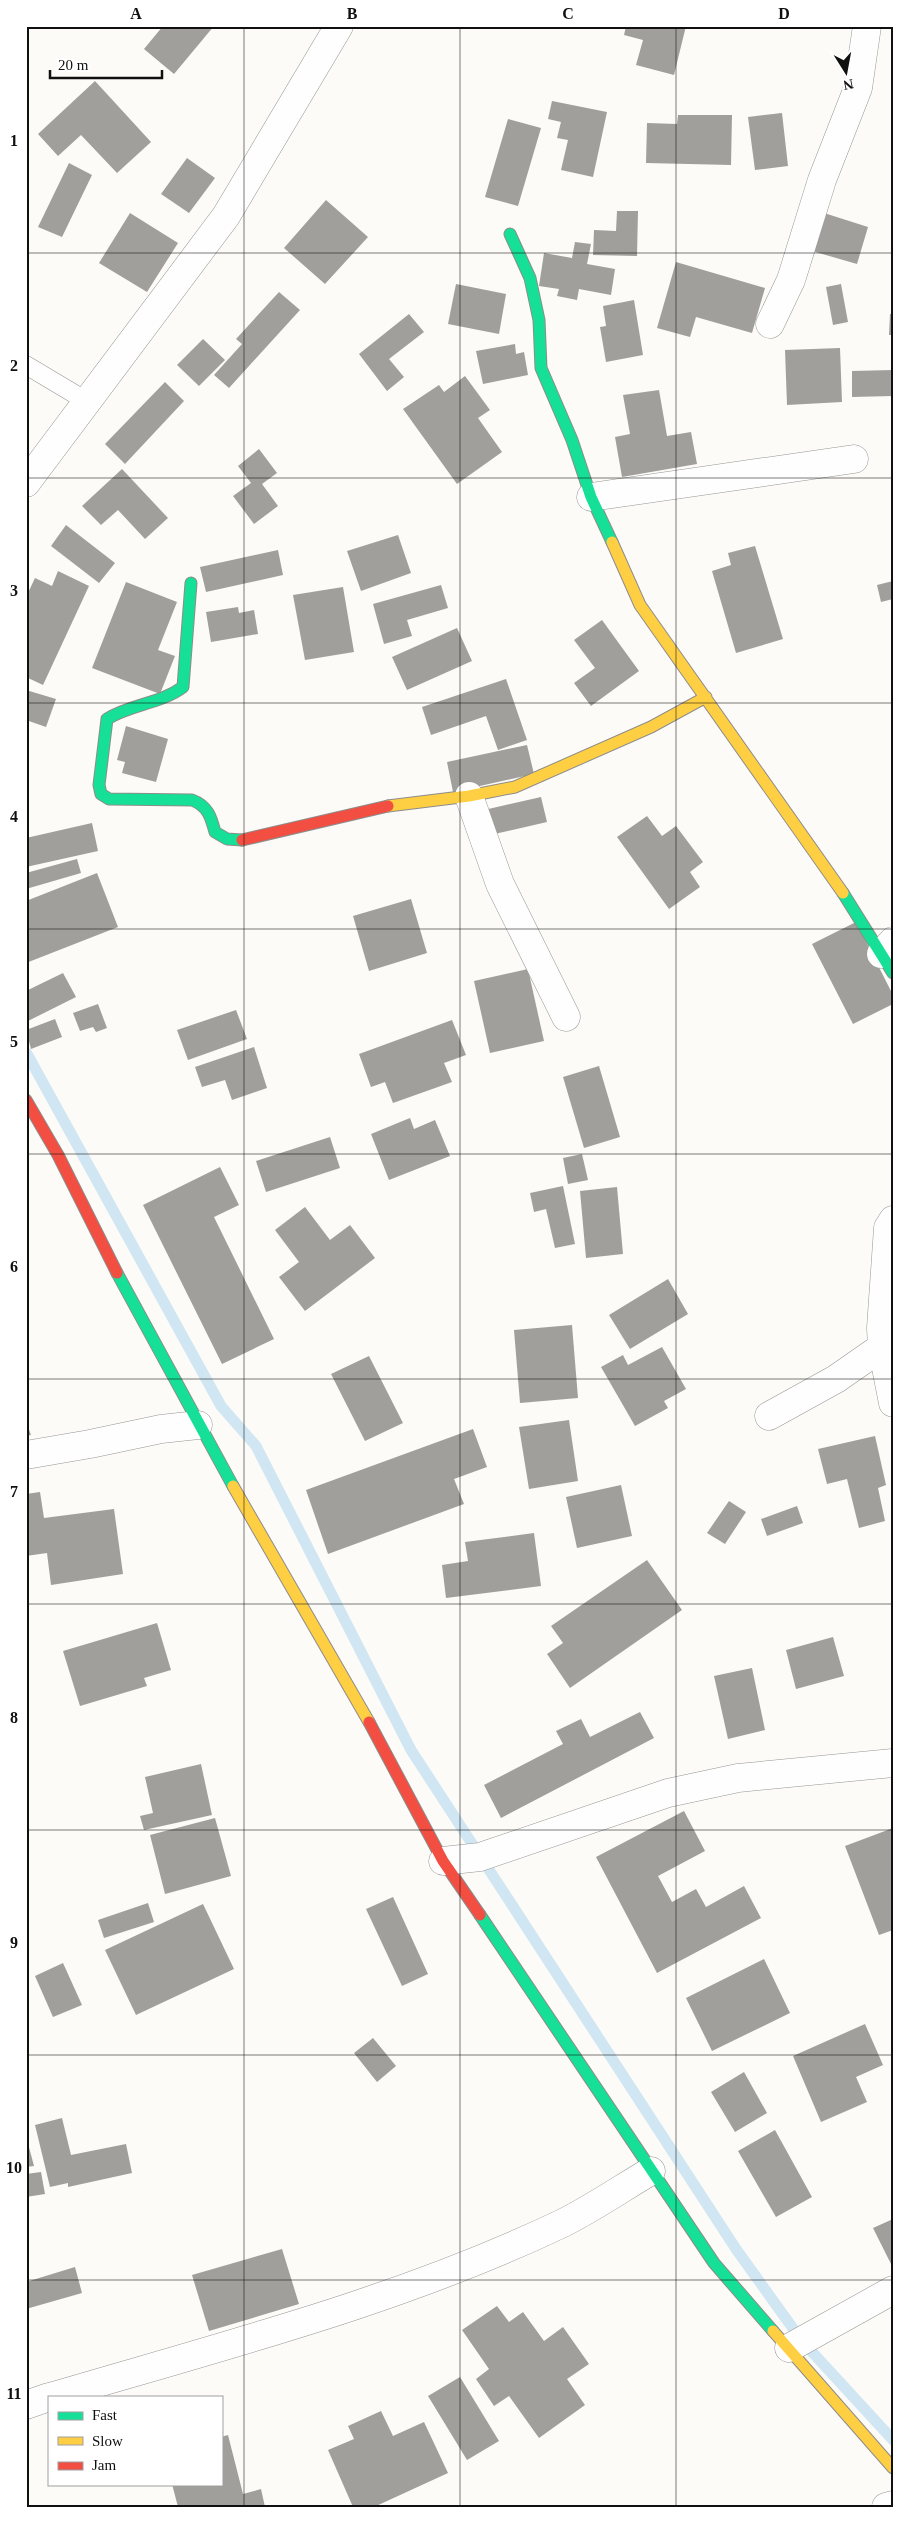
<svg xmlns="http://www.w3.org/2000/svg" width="919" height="2533" font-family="'Times New Roman',serif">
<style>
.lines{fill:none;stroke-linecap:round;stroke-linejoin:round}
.stream{stroke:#d1e6f3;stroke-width:11}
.building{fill:#a09f9c}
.lane-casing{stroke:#969694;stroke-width:19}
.street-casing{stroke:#969694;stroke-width:29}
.fast-casing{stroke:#8d8c8b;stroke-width:13}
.slow-casing{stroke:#8d8c8b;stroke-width:13}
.jam-casing{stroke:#8d8c8b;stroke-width:13}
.lane{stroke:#fffefe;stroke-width:18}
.street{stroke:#fffefe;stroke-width:28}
.fast{stroke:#16e098;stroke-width:11}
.slow{stroke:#ffcf43;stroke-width:11}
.jam{stroke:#f24e42;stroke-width:11}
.grid{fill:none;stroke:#101010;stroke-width:1;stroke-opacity:0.55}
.neatline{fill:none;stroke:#101010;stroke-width:2}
.grid-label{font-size:16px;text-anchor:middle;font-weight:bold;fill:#101010}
</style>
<rect width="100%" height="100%" fill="#fcfbf7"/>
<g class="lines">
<path class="stream" d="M26,1052L221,1406L256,1446L411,1750L736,2249L802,2341L893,2440"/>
</g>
<path class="building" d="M163,26H214L174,74L144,49Z
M626,26H686L674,75L636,65L643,40L624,35Z
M95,81L151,142L117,173L81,135L58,156L38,134Z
M552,101L607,112L593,177L561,170L568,140L557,138L561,122L548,119Z
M782,113L788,166L755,170L748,117Z
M678,115H732L731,165L646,163L647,123L677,124Z
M508,119L541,128L518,206L485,197Z
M187,158L215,178L189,213L161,194Z
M69,163L92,175L62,237L38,227Z
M326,200L368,237L325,284L284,248Z
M617,211H638L637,256L593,255L594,230L616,231Z
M130,213L178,243L147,292L99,263Z
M824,213L868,227L857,264L812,251Z
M575,242L591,244L587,264L615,269L611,295L579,289L577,300L557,296L559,289L539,286L544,253L572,258Z
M676,262L765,288L752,333L696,317L690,337L657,328Z
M456,284L506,294L499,334L448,324Z
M841,284L848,322L833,325L826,287Z
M279,292L300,310L229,388L214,375L242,344L236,339Z
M634,300L643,355L606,362L600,327L606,326L603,306Z
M409,314L424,332L389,359L404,377L387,391L359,354Z
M890,314H893V335H889Z
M203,339L225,360L199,386L177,365Z
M515,344L516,354L524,352L528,375L483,384L476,351Z
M840,348L842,402L787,405L785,350Z
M893,370V396L852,397V371Z
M465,376L490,410L478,418L502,452L457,484L403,409L439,385L444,392Z
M165,382L184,401L125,464L105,444Z
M659,390L667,436L691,432L697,464L622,477L615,437L630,434L623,395Z
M259,449L277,473L262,484L278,506L254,524L233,496L251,483L238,466Z
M122,469L168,518L145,539L118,510L101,525L82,506Z
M66,525L115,563L99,583L51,546Z
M398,535L411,573L361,591L347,551Z
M755,546L783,639L736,653L712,571L731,565L728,553Z
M278,550L283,575L206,592L200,567Z
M58,571L89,586L43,685L26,677V597L35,578L52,586Z
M893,581V599L881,602L877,585Z
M126,582L177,602L158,650L175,656L160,694L92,668Z
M441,585L448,608L407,620L412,636L384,644L373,604Z
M343,587L354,652L305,660L293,595Z
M238,607L239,613L254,610L258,634L211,642L206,612Z
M602,620L639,671L591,706L574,683L595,668L574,640Z
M457,628L472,661L407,690L392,657Z
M506,679L527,740L498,750L486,716L431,735L422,707Z
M26,690L56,699L46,727L26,720Z
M126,726L168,739L156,782L122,773L125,762L117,760Z
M527,745L534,774L453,792L447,762Z
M541,797L547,822L490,835L484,810Z
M647,816L662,836L676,826L703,862L690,872L700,887L669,909L617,837Z
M92,823L98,851L26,867V838Z
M77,859L81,873L26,889V873Z
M97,873L118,927L26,963V901Z
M411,899L427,953L369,971L353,916Z
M856,922L893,995V1004L853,1024L812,944Z
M528,969L544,1041L490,1053L474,981Z
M63,973L76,997L26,1022V991Z
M98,1004L107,1028L96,1032L93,1027L80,1031L73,1013Z
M236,1010L247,1039L188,1060L177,1030Z
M55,1019L62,1037L31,1049L26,1030Z
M452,1020L466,1055L444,1063L452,1082L393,1103L385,1082L371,1087L359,1054Z
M254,1047L267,1088L232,1100L225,1080L202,1087L195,1067Z
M599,1066L620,1137L584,1148L563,1077Z
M410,1118L414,1129L435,1120L450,1156L389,1180L371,1134Z
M330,1137L340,1168L266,1192L256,1161Z
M582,1154L588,1180L568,1184L563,1158Z
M220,1167L239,1205L214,1217L274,1339L222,1364L143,1205Z
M563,1186L575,1244L555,1248L546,1209L534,1212L530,1193Z
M617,1187L623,1254L586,1258L580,1191Z
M305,1207L330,1240L350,1225L375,1258L305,1311L279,1277L299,1262L275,1230Z
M668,1279L688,1314L630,1349L609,1315Z
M572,1325L578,1398L520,1403L514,1330Z
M662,1347L686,1389L664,1401L668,1408L635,1426L601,1367L623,1355L628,1365Z
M369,1356L403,1423L365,1441L331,1374Z
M569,1420L578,1481L529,1489L519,1427Z
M26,1421L31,1435L26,1436Z
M473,1429L487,1467L454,1479L464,1504L328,1554L306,1490Z
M875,1436L886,1485L878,1488L885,1521L859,1528L847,1479L827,1484L818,1449Z
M621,1485L632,1536L577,1548L566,1497Z
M40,1492L44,1518L114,1509L123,1574L51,1585L47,1553L26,1556V1494Z
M729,1501L746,1512L725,1544L707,1533Z
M797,1506L803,1523L767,1536L761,1519Z
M534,1533L541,1586L446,1598L442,1565L468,1561L465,1542Z
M647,1560L682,1610L570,1688L547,1654L563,1643L551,1626Z
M157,1623L171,1670L144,1678L147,1686L80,1706L63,1651Z
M833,1637L844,1676L796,1689L786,1650Z
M752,1668L765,1730L728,1739L714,1676Z
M640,1712L654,1738L501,1818L484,1785L563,1744L556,1731L581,1719L590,1737Z
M201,1764L212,1815L144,1830L140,1816L153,1813L145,1777Z
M684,1811L705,1851L658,1876L672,1902L696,1889L706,1907L744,1886L761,1918L657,1973L596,1857Z
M215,1818L231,1876L165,1894L150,1835Z
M893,1828V1930L879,1935L845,1846Z
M393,1897L428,1974L402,1986L366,1909Z
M148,1903L154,1922L104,1938L98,1920Z
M203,1904L234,1969L136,2015L105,1950Z
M764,1959L790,2013L712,2051L686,1998Z
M63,1963L82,2005L53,2017L35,1976Z
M865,2024L883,2065L856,2077L867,2102L821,2122L793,2056Z
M373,2038L396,2066L377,2082L354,2053Z
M744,2072L767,2113L735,2132L711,2092Z
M62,2118L71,2155L126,2144L132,2173L68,2187V2183L50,2187L35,2125Z
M775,2130L812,2197L776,2217L738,2151Z
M26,2136L34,2166L26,2167Z
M41,2172L45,2194L26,2197V2174Z
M893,2219V2268L873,2228Z
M282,2249L299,2304L209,2331L192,2275Z
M75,2267L82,2293L26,2309V2282Z
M497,2306L509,2322L523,2312L544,2341L563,2327L589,2364L567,2379L585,2405L539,2438L509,2396L494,2406L476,2379L489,2369L462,2330Z
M460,2377L499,2441L467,2460L428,2396Z
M381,2411L393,2436L424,2422L448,2473L374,2507H353L328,2450L354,2439L348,2426Z
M228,2435L243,2494L261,2489L265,2507H178L172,2484H221V2437Z"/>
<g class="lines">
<defs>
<path id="lane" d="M26,365L88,402"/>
<path id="street" d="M770,324L791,280L822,180L858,88L867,26
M26,483L226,216L339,26
M591,497L854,459
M469,796L500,884L566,1017
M881,954L893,941
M893,1220L888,1228L881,1328L882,1347L893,1403
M769,1416L836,1379L882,1347
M26,1455L90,1444L161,1429L198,1425
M443,1861L480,1857L668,1793L738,1778L893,1763
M789,2348L893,2290
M50,2397C222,2346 400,2301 563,2223C593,2208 622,2188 651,2171
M26,2405L49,2397
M886,2507L893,2505"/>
<path id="fast" d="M510,234L530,278L539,320L541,368L572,440L591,497L612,542
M191,583L183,687C160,704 131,704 107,719L99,785L101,794L109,799L192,800C208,806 211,817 215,832L227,839L242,840
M843,893L893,973
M117,1273L233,1486
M480,1915L714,2263L773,2331"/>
<path id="slow" d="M612,542L640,605L843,893
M388,806L469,796L515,787L651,727L706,697
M233,1486L369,1722
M773,2331L893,2468"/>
<path id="jam" d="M242,840L388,806
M26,1100L58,1155L117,1273
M369,1722L443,1861L480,1915"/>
</defs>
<use href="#lane" class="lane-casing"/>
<use href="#street" class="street-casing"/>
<use href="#fast" class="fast-casing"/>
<use href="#slow" class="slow-casing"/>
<use href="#jam" class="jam-casing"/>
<use href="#lane" class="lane"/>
<use href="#street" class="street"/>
<use href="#fast" class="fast"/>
<use href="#slow" class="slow"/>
<use href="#jam" class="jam"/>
</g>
<path class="grid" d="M244,26V2507M460,26V2507M676,26V2507M26,253H893M26,478H893M26,703H893M26,929H893M26,1154H893M26,1379H893M26,1604H893M26,1830H893M26,2055H893M26,2280H893"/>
<rect width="919" height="2533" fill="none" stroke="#ffffff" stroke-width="55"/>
<rect x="48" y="2396" width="175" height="90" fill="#ffffff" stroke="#9f9f9f"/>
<rect x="58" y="2412" width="25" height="8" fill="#16e098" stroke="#9f9f9f"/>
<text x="92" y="2420" font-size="15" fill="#101010">Fast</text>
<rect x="58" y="2437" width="25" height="8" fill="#ffcf43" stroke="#9f9f9f"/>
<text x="92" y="2446" font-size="15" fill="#101010">Slow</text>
<rect x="58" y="2462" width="25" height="8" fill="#f24e42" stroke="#9f9f9f"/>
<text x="92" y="2470" font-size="15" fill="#101010">Jam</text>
<g transform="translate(846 72) rotate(169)" stroke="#ffffff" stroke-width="4" paint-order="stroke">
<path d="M0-4L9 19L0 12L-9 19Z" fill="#101010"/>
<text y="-8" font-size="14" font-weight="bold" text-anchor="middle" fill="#101010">N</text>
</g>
<path d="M50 70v8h112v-8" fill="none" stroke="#101010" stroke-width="2.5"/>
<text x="58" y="70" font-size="15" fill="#101010" stroke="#ffffff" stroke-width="4" paint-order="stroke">20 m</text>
<rect x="28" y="28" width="864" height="2478" class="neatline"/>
<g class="grid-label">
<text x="136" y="19">A</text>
<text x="352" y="19">B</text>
<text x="568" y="19">C</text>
<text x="784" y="19">D</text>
<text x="14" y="146">1</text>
<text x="14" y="371">2</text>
<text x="14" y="596">3</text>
<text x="14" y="822">4</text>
<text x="14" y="1047">5</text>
<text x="14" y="1272">6</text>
<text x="14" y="1497">7</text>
<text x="14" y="1723">8</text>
<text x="14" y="1948">9</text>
<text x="14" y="2173">10</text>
<text x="14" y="2399">11</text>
</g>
</svg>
